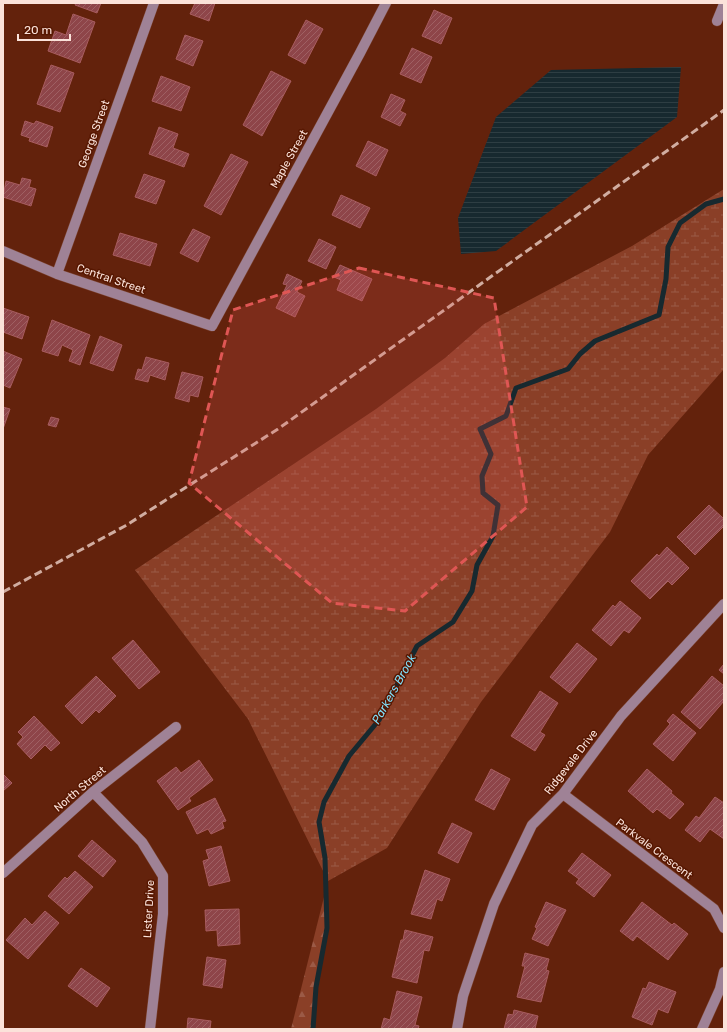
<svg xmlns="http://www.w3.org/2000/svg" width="727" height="1032" font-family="Rubik,sans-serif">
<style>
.forest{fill:url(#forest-firs)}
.wetland{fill:url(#wetland-marsh)}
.water{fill:url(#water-rules)}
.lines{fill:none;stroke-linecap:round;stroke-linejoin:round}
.stream{stroke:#17292f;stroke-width:5}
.building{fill:url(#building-hatch);stroke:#a85c5f}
.minor-casing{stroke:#7b412d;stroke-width:11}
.minor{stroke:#9f8296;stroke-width:10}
.rail{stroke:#d1ada1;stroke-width:3;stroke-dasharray:8 4;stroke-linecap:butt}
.marked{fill:#df5654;fill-opacity:0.2;stroke:#df5654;stroke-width:3;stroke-dasharray:8 5;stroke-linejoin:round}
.labels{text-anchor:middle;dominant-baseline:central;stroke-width:3;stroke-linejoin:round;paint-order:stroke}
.street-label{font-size:11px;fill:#fbe2da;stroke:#571701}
.water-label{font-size:12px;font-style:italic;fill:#7fdef9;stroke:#571701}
</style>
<defs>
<pattern id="forest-firs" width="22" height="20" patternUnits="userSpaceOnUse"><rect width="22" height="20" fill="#8a3f27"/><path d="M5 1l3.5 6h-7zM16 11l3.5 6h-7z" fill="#9b5a46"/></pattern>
<pattern id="wetland-marsh" width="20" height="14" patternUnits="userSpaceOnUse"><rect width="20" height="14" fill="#8a3f27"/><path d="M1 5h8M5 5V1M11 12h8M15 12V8" fill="none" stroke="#9b5a46"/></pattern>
<pattern id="water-rules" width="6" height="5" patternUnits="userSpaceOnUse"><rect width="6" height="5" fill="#17292f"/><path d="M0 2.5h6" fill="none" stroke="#2e3e43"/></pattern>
<pattern id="building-hatch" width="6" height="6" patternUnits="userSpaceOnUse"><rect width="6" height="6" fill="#8e4549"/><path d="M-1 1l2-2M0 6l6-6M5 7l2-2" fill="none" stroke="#9f6063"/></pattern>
</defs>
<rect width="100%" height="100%" fill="#63220c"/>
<path class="forest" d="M328,881L327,928L316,987L313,1029H291Z"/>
<path class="wetland" d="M724,189V369L648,455L610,532L481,702L387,848L328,881L248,719L135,570L376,409L445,358L484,324L632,246Z"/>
<path class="water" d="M681,67L677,117L496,251L461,254L458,218L496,117L551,70Z"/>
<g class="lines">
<path class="stream" d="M313,1029L316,987L327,928L325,858L319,822L324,802L349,756L379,720L417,646L453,622L472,591L477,565L493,536L498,505L483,493L482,476L491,454L480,429L506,416L516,388L568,369L580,354L595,341L659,315L666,279L668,247L680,223L706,204L724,199"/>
</g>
<path class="building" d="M76,3H101L97,13L75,5Z
M195,3H215L209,21L190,14Z
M434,10L452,18L441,44L422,36Z
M73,14L95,22L80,63L48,51L55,31L66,35Z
M306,20L323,29L305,64L288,55Z
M185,35L203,41L193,66L176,59Z
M412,48L432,57L421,83L400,74Z
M51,65L74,73L60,112L37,104Z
M271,71L291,81L262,136L243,125Z
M161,76L190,87L181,111L152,101Z
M391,94L405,100L400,111L406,114L400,126L381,117Z
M25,121L34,124L36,121L53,127L47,147L29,141L30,138L21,135Z
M159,127L178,134L173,148L189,154L184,167L149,154Z
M368,141L388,150L376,176L356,166Z
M231,154L248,162L221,215L204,206Z
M144,174L165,181L156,204L135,197Z
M22,178L31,180L29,187L36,189L31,206L3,197L6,181L20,185Z
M341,195L370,208L360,228L332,215Z
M193,229L210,237L198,262L180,253Z
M120,233L157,244L150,266L113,255Z
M319,239L336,247L326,269L308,261Z
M340,265L372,279L362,301L337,290L341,280L334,277Z
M287,274L302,281L297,292L305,296L295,317L276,308L287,285L283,284Z
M3,308L29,317L22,339L3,332Z
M52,320L90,335L80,365L69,361L73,350L62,345L58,356L42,351Z
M100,336L122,345L113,371L90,363Z
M3,351L22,359L10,388L3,385Z
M146,357L169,363L165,380L150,375L148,382L135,379L138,369L142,370Z
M182,372L203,377L198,397L190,395L189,402L175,398Z
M3,407L10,409L3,429Z
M51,417L59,419L56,427L48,425Z
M709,505L724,519V526L695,555L677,537Z
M667,547L689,568L672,585L668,581L650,599L631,581L657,554L659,556Z
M620,601L641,618L629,633L624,630L611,646L592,630L613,605L615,607Z
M133,640L160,672L139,689L112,658Z
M577,643L597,659L570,693L550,677Z
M724,664V674L719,670Z
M96,676L116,696L99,713L96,710L82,724L65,706Z
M712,676L724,686V701L700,729L681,712Z
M540,691L558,703L540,732L545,735L535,751L511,736Z
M673,714L696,733L673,761L653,744L670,724L667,721Z
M34,716L60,743L51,751L45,745L31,759L17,744L23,737L18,732Z
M199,760L213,780L189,798L191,801L178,810L157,781L176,767L181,773Z
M491,769L510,779L494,810L475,800Z
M647,769L672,791L671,793L684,804L670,819L657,809L653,813L628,791Z
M3,774L12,783L3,791Z
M715,797L724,803V839L710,829L700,842L685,830L696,816L699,818Z
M215,798L226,821L222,822L224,828L211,834L208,829L197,834L186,812Z
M452,823L472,833L458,863L438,853Z
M92,840L116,861L103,877L78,856Z
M221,846L230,881L209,886L203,861L209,859L206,850Z
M582,853L611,875L594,897L576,883L579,879L568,871Z
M425,870L450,879L442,901L437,899L431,919L411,914Z
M75,871L93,887L69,914L48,896L65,877L67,879Z
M546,902L566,910L548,946L532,939L537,928L535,927Z
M642,902L672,925L674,923L688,934L668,960L637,936L633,941L620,931Z
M239,909L240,944L218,946L217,930L206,931L205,910Z
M45,911L59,923L28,959L6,940L25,918L32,925Z
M405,930L433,937L429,951L424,950L417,983L392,977L401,940H403Z
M525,953L549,959L546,970L549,971L541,1002L517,997L525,966H522Z
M207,957L226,960L222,988L203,985Z
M81,968L110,988L97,1007L68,986Z
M649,982L676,992L668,1013L658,1009L652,1025L632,1017L643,988L646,989Z
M397,991L422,997L415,1025L419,1026L418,1029H381L384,1018L390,1020Z
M514,1010L538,1016L535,1029H504L508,1014L513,1015Z
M188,1018L211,1021L210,1029H187Z"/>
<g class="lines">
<defs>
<path id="minor" d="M717,21L724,4
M3,251L57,274L212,326L360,53L386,3
M57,274L154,3
M93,792L142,842L163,876V914L150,1029
M563,794L714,909L724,928
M3,873L93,792L176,727
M457,1029L463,996L494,904L532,825L563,794L621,716L724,604
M702,1029L720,989L724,972"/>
</defs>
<use href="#minor" class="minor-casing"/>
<use href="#minor" class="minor"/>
<path class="rail" d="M3,592L125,526L278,429L724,110"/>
</g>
<path class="marked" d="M359,268L494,298L527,507L405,611L332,603L189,483L233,310Z"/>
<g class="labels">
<g class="street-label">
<text transform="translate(94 134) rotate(-70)">George Street</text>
<text transform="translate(289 159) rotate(-61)">Maple Street</text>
<text transform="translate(111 279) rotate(19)">Central Street</text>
<text transform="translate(571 762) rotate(-52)">Ridgevale Drive</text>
<text transform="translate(80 789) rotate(-40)">North Street</text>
<text transform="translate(654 849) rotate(37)">Parkvale Crescent</text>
<text transform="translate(149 909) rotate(-87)">Lister Drive</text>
</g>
<g class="water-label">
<text transform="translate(394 689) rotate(-61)">Parkers Brook</text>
</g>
</g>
<rect width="727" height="1032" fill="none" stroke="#fbe2da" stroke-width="8"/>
<path d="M18 34v6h52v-6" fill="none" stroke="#fbe2da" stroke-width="2"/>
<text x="24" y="34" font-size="12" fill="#fbe2da" stroke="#571701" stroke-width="3" paint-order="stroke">20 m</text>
</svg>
